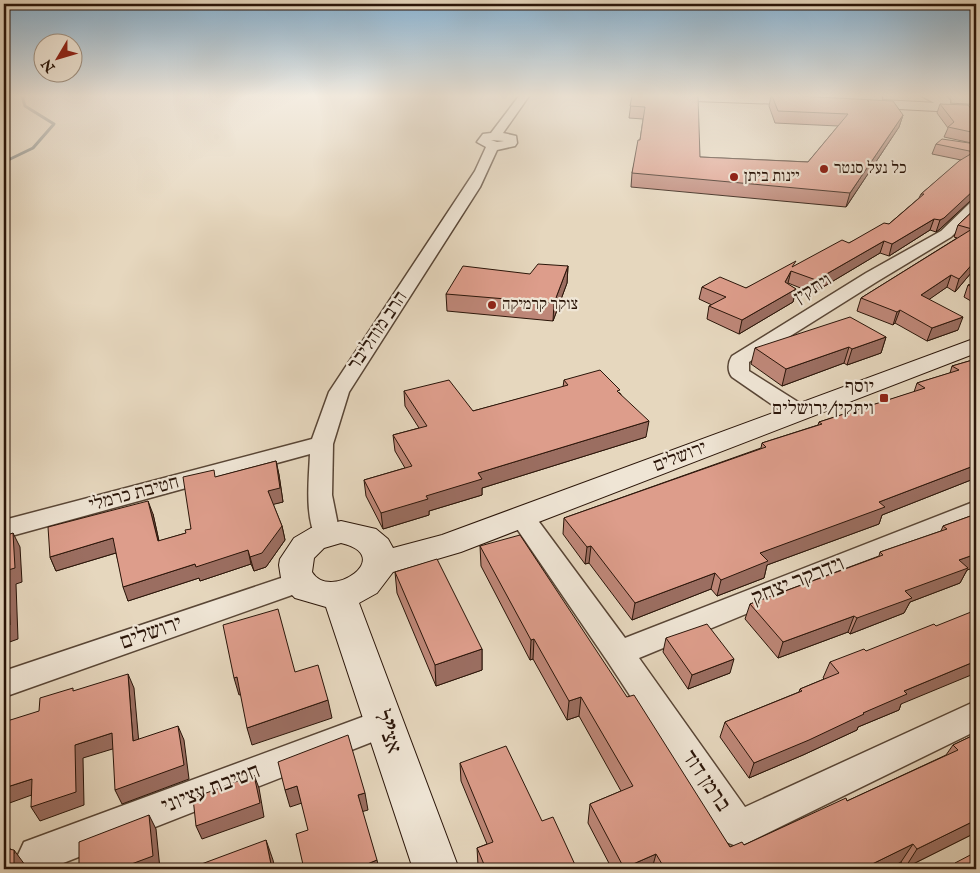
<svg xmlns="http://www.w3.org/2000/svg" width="980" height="873" font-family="'IM FELL English','Frank Ruhl Libre',serif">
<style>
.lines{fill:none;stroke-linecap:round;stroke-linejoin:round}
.stream{stroke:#6e7674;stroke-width:3}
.street-casing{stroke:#594636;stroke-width:3}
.secondary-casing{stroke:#2a1509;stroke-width:2}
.street{fill:#efe5d5;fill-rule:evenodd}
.secondary{fill:#efe5d5;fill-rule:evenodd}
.wall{fill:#be8778;stroke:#2a1509}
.shaded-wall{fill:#9b6e61;stroke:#2a1509}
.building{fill:#dd9d8b;stroke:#2a1509}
.poi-dot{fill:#8f2418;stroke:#efe5d5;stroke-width:2}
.labels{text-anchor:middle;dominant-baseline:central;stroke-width:4.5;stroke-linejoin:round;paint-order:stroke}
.far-poi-label{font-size:16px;fill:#2a1509;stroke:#efe5d5;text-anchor:start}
.street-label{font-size:19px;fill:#2a1509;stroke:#efe5d5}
.poi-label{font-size:19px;fill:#2a1509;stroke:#efe5d5;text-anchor:end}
.near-street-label{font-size:22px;fill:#2a1509;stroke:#efe5d5}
</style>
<rect width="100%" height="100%" fill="#e6d7be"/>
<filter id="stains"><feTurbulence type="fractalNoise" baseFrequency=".004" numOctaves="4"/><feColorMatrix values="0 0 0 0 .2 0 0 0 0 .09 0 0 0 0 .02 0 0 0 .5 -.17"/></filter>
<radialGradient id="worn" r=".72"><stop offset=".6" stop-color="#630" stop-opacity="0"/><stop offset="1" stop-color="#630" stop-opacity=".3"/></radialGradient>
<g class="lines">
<path class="stream" d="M4,162L33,148L54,124L25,106L22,96"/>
<defs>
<path id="street" d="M519,96H529L503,133L516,136L517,143L515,146L497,150L480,187L349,392L333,444L332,495L340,535L336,542L327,544L318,542C304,518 309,480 310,454L4,538V520L312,439L329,392L475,171L486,147L477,142L483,134L491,133ZM491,140L504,141L497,142Z
M922,96H946L950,100V106L945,109Z
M976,201V213L951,237L878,281L749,362V371L806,407L809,412L806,417L798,418L790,417L732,377C727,371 728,362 732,356L866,273L941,231L971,202Z
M976,501V519L639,658L745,807L976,701V731L739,847L726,842L608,662L509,517L513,511L522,508L531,511L625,638Z
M299,572L309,575L313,582L309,589L4,697V671Z
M384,709L395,713L400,723L395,733L48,869L24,868L18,855L24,842Z"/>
<path id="secondary" d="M661,96H779L808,97L815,101L808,105L667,100Z
M815,96H882V100L976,105V113L859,107L854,106L852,103L854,101L821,100Z
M976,338V353L461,552L393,572L377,593L359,603L459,869H413L326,607L295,598L290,593L281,578L279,565L280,559L294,538L311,528L341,521L376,529L388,539L393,548L442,535ZM341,543C397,556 330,602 312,572L314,558L324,548Z"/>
</defs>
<use href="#street" class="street-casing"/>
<use href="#secondary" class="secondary-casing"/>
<use href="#street" class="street"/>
<use href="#secondary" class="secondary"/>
</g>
<path class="wall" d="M632,96L700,157L808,162L838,126L775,123L769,106L771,96H799L903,115L899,127L846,207L631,187L632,173L640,140L643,119L629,118Z
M940,104L976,115V144L944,137L948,128L937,113Z
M936,144H976V200L970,201L940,229L936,232L930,230L889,256L880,253L813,293L788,283L787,284L796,289L793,302L739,334L707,319L709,306L712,305L699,299L702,287L746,288L849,243L889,224L919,198L921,194L961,160L932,154Z
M976,208V267L955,292L947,287L929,299L958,330L927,341L895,323L893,325L857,311L861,298L957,238L954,237L958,225Z
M568,266L567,283L553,321L447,311L446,294Z
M976,283V304L964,297L968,285Z
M886,337L881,353L847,365L844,363L782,386L751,364L755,348Z
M976,359V478L882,515L879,524L767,565L764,578L717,596L711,589L632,620L589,563L585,564L563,534L564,518L761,448L762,443L818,425L819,422L914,392L917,383L950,373L952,366Z
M564,380L620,393L646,437L482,488V495L429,511V515L383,529L366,496L364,480L405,468L395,451L393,435L419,428L405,406L404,391L473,411L563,387Z
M276,461L279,475L283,502L273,504L282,526L285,540L266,567L254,571L251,564L200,581L199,578L128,601L116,553L56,571L50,557L153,514L159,541L186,533L191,529L216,477Z
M976,514V567L967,570L960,583L910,602L904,613L850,634L848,632L778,658L745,619L750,604L879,556L880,552L941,531L943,526Z
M480,546L627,697L730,847L744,845L847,801L946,755L953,745L976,734L973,834L905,868L901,862L888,869H612L588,823L590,804L621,791L579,716L567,720L533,659L530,660L481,566Z
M395,572L482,649V670L436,686L397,593Z
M666,638L730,673L688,689L663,652Z
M830,662L901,704L899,710L858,727L857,730L803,755L749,778L720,737L725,722L799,692L800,689L824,679L823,678Z
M460,763L542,821L577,869H479L478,865L477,848L487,844L461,781Z
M955,863L976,869H950Z"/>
<path class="shaded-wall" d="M903,115L899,127L846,207L850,193Z
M976,189V199L970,201L940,229L936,232L940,220L974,190Z
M934,219L930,230L889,256L892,244Z
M884,241L880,253L813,293L816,280Z
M976,260V267L955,292L959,279Z
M568,266L567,283L553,321L554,303Z
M791,271L788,283L782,295L785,282Z
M951,275L947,287L917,308L921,295Z
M796,289L793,302L739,334L742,320Z
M900,310L895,323L893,325L897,312Z
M963,317L958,330L927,341L932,328Z
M886,337L881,353L847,365L852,349Z
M849,347L844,363L782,386L786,369Z
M649,421L646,437L482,488V495L429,511V515L383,529L381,513L478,473Z
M276,461L279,475L283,502L271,505L268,491Z
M976,465V478L882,515L879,524L767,565L764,578L717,596L721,580L760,553L879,502Z
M148,501L153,514L162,555L158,541Z
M282,526L285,540L266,567L254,571L250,557Z
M13,533L20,547L22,582L16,584L18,639L4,644V627L8,570Z
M113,538L119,552L56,571L50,557Z
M591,546L589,563L585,564L587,547Z
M248,550L251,564L200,581L199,578L128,601L123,587L195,564Z
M976,554V567L967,570L960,583L910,602L904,613L850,634L857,618L959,560Z
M715,573L711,589L632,620L635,603Z
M854,616L848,632L778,658L783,642Z
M534,639L533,659L530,660L531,640Z
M482,649V670L436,686L435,665Z
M734,659L730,673L688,689L692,675Z
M976,661V673L901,704L899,710L858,727L857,730L803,755L749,778L754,763L863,713L904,691Z
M128,674L134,688L140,755L133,741Z
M237,677L243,694L239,695L234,678Z
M581,697L579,716L567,720L569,701Z
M328,700L332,718L252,745L247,728Z
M178,726L184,740L189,779L122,804L115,790Z
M112,733L119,747L83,758L84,805L40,821L31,807L75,745Z
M254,775L259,788L264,817L202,839L196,826Z
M32,779L40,792L4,805V788Z
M297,786L302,803L290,807L285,790Z
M365,793L368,810L361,812L358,795Z
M149,815L156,829L160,869H118Z
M976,820V830L973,834L905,868L917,849Z
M4,840L14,854V850L28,869H14L8,849Z
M266,840L273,860L275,869H272Z
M913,844L901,862L888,869H862Z
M656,854L652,869H624V868Z
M377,860L379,869H355Z"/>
<path class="building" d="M632,96H698L700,157L808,162L848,114L778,111L772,96H799L893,101L903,115L850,193L632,173L638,140H640L645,107L630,106Z
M940,104L968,105L976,115V133L948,127L954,122Z
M942,139L976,144V189L974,190L944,218L940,220L934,219L892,244L884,241L816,280L791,271L785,282L796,289L742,320L709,306L726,297L702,287L720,277L746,288L796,261L792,267L842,240L849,243L884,223L889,224L924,194H921L959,161L974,152L936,144Z
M976,208V260L959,279L951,275L921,295L963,317L932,328L900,310L897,312L861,298L972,229L958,225Z
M538,264L568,266L554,303L446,294L463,266L530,274Z
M976,283V289L968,285Z
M850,317L886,337L852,349L849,347L786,369L755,348Z
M976,359V465L879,502L885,507L760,553L768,561L721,580L715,573L635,603L591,546L587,547L564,518L766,447L762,443L822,424L819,422L925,388L917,383L959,370L952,366Z
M600,370L620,390L617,391L649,421L478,473L482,479L426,496L428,499L381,513L364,480L412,466L393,435L427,426L404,391L449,380L473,411L568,385L564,380Z
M276,461L280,488L268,491L282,526L262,553L250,557L248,550L196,567L195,564L123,587L113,538L50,557L48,527L148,501L158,541L186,533L185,530L191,529L183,477L214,470L215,477Z
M976,514V554L959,560L968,568L905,591L912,598L857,618L854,616L783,642L750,604L883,555L880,552L947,529L943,526Z
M13,533L15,568L8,570L10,625L4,627V536Z
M520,535L627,697L634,695L730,847L742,842L744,845L846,798L847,801L958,750L953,745L976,734V820L917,849L913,844L862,869H665L656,854L624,868L590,804L633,786L581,697L569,701L534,639L531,640L480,546Z
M437,559L482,649L435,665L395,572Z
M278,609L295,672L318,665L328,700L247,728L237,677L234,678L223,625Z
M976,610V661L904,691L907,694L863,713L864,714L809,740L754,763L725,722L802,691L800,689L839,673L830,662L864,649L866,651L934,624L936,626Z
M707,624L734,659L692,675L666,638Z
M128,674L133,741L178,726L184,765L115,790L112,733L75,745L76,792L31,807L32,779L4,788V722L39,711L40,698L73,688V691Z
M348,735L365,793L358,795L377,860L355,869H304L296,834L308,830L297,786L285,790L278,762Z
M506,746L542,821L553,817L577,869H486L477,848L493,842L460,763Z
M254,775L260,803L196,826L193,798Z
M149,815L153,856L118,869H79V842Z
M266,840L272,869H188Z
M4,841L8,849L14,850V869H4Z
M976,852V869H960L955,863Z"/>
<linearGradient id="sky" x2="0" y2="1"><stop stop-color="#89b5d6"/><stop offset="0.44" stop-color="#f4ede2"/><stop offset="1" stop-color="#f4ede2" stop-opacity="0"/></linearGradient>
<rect width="980" height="218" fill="url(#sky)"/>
<g class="poi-dot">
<circle cx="824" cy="169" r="5"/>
<circle cx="734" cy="177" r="5"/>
<circle cx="492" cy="305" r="5"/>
<rect x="879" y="393" width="10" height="10" rx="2.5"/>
</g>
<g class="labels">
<g class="far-poi-label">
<text x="834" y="169">כל נעל סנטר</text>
<text x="744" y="177">יינות ביתן</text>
<text x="502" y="305">צוקר קרמיקה</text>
</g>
<g class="street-label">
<text transform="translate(813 289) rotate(-32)">ויתקין</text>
<text transform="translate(378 331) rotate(-56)">הרב מוהליבר</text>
<text transform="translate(680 457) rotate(-21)">ירושלים</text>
<text transform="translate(134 494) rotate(-15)">חטיבת כרמלי</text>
</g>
<g class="poi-label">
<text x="874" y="387">יוסף<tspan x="874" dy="22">ויתקין/ירושלים</tspan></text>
</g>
<g class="near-street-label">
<text transform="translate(798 581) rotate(-22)">וידרקר יצחק</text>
<text transform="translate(151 633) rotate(-19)">ירושלים</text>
<text transform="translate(387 732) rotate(71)">אצ"ל</text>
<text transform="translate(706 781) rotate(56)">ברמן דוד</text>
<text transform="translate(211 789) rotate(-21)">חטיבת עציוני</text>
</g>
</g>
<rect width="980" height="873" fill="none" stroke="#e6d7be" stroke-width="20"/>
<rect x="5" y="5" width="970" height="863" fill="none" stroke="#2a1509" stroke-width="2.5"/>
<rect x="10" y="10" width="960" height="853" fill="none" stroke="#2a1509"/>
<g transform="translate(58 58) rotate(232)"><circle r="24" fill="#efe5d5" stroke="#a09283"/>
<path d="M0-4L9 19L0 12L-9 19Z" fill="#8f2418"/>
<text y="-8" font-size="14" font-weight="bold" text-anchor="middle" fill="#2a1509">N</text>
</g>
<rect width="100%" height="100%" filter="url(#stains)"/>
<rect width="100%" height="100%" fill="url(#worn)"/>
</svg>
